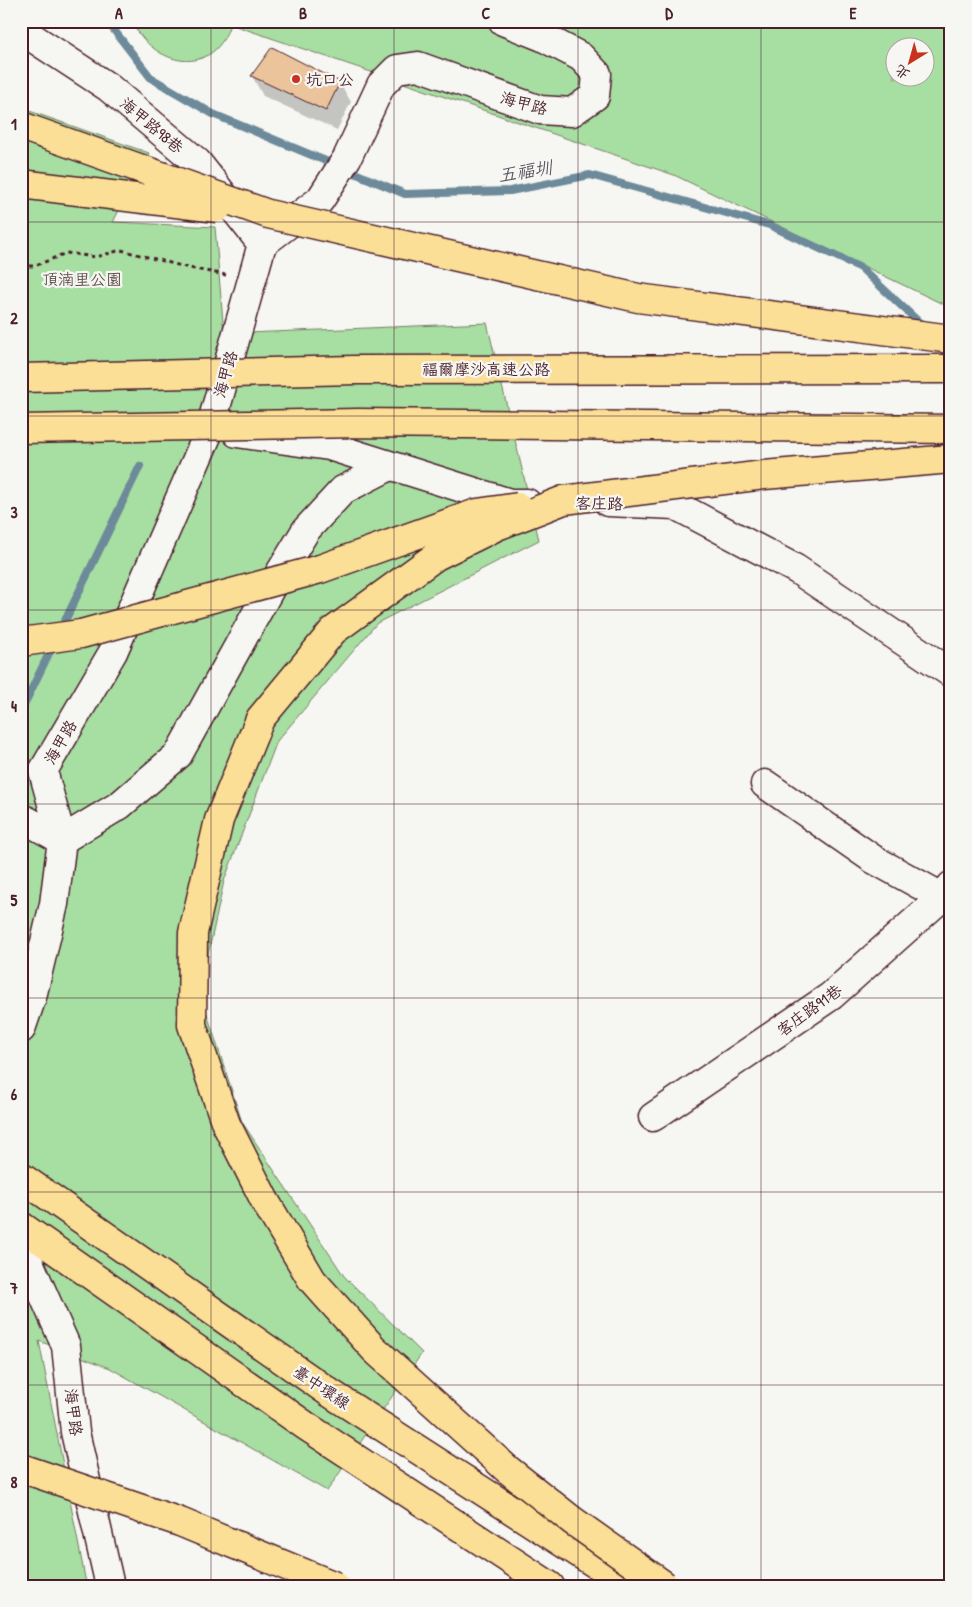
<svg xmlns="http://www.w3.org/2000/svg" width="972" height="1607" font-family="'Patrick Hand','LXGW WenKai TC',sans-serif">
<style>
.green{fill:#a7dea2;stroke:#787e66;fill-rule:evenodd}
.shadow{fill:#0003}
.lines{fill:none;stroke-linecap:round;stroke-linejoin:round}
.stream{stroke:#6d8a9a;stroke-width:8}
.building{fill:#ecc49c;stroke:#4a1f2b}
.minor-casing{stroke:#4a1f2b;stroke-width:31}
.highway-casing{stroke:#4a1f2b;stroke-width:31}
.path{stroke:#4a1f2b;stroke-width:3;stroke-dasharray:4 4;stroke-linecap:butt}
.minor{stroke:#f6f6f2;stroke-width:28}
.highway{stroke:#fbdf96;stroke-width:28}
.highway-bridge-casing{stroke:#4a1f2b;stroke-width:31;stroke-linecap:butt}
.highway-bridge{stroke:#fbdf96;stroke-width:28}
.grid{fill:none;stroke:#4a1f2b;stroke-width:1;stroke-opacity:0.55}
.poi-dot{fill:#c8321e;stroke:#f6f6f2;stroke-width:2}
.labels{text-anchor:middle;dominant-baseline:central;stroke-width:4.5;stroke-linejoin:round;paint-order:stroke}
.poi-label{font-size:16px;fill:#4a1f2b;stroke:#f6f6f2;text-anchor:start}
.street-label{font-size:16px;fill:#4a1f2b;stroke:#f6f6f2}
.park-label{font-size:16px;fill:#614f49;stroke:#f6f6f2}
.water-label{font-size:18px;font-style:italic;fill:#5c5562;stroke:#f6f6f2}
.neatline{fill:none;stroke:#4a1f2b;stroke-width:2}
.grid-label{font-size:16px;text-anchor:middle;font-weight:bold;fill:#4a1f2b}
</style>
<rect width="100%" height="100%" fill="#f6f6f2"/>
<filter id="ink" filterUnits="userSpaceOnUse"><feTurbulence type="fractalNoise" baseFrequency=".02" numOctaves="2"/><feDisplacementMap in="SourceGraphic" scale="10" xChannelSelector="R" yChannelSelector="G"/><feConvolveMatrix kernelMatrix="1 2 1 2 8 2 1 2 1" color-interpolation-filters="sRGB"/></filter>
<g filter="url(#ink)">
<path class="green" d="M132,21H951V308L674,175L230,24C214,79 153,67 132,21ZM894,48H924V78H894Z
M21,108L149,153L113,222L215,227L224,334L487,323L539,540L377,623L277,741L224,881L200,992L242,1122L344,1276L422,1353L327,1491L110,1368L39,1341L86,1583L82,1586H21Z"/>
<path class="shadow" d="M252,76L340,83L351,102L337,130L263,96Z"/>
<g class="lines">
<path class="stream" d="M107,21L151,78L213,114L405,194L510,191L590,175L769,225L861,268L923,326
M60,631L140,466
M21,711L54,643"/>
</g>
<path class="building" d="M272,47L340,82L326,111L251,76Z"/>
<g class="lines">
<defs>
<path id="minor" d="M21,30L108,87L197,162L262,244
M237,433L329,446L510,503H527
M608,502L675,505L796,569L951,673
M765,784L873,859L951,902
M21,824L26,820L62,840L120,805L178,755L270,589L306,530L343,490L390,466
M21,1029L32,997L54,904L62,840L43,771L113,652L210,429L262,244L320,200L347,158L381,85L397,69L418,66L540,110L572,112L595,96L597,74L581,57L543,37L503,21
M653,1117L831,996L942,897L951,886
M21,1244L66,1346L75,1432L110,1586"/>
<path id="highway" d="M21,1177L330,1393L630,1586
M21,1226L306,1426L550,1586"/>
</defs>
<use href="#minor" class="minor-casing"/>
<use href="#highway" class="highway-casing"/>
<path class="path" d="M21,266H35L66,253L96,257L121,250L189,268L226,275"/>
<use href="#minor" class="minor"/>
<use href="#highway" class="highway"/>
<defs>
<path id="highway-bridge" d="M21,126L268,214L638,298L951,339
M21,184L217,208
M21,378L355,370L951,369
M21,429L358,423L951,429
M21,642L81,634L320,569L477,513L518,507
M21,1468L180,1522L335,1586
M665,1586L573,1521L507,1469L374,1349L312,1280L265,1201L226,1124L192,1025L193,933L219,820L260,719L333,631L436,556L497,526L564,500L764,475L951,459"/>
</defs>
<use href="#highway-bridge" class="highway-bridge-casing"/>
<use href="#highway-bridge" class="highway-bridge"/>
</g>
</g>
<path class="grid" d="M211,21V1586M394,21V1586M578,21V1586M761,21V1586M21,222H951M21,416H951M21,610H951M21,804H951M21,998H951M21,1192H951M21,1385H951"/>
<circle class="poi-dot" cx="296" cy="79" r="5"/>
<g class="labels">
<g class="poi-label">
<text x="306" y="79">坑口公</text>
</g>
<g class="street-label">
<text transform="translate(524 103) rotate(15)">海甲路</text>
<text transform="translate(152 125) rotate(40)">海甲路98巷</text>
<text x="486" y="369">福爾摩沙高速公路</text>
<text transform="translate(225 374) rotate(-74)">海甲路</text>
<text transform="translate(599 503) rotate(1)">客庄路</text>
<text transform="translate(60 742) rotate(-60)">海甲路</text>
<text transform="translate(809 1010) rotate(-36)">客庄路91巷</text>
<text transform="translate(322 1387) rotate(34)">臺中環線</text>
<text transform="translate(74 1412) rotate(83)">海甲路</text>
</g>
<g class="park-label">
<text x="82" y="279">頂湳里公園</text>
</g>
<g class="water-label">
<text transform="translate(525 171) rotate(-9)">五福圳</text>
</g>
</g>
<rect width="972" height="1607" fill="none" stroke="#f6f6f2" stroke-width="55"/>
<g transform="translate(910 62) rotate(217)"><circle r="24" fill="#f6f6f2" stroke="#b1a0a2"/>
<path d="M0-4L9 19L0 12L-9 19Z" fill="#c8321e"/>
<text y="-8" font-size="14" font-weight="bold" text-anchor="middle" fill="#4a1f2b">北</text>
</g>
<rect x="28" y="28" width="916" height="1552" class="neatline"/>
<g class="grid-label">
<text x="119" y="19">A</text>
<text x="303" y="19">B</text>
<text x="486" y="19">C</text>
<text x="669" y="19">D</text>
<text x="853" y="19">E</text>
<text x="14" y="130">1</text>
<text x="14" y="324">2</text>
<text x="14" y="518">3</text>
<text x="14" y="712">4</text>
<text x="14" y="906">5</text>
<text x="14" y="1100">6</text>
<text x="14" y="1294">7</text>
<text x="14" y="1488">8</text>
</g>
</svg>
